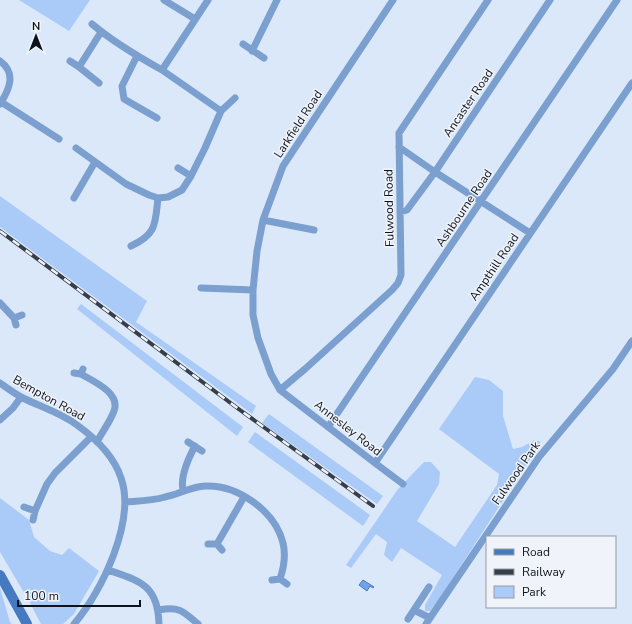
<svg xmlns="http://www.w3.org/2000/svg" width="632" height="624" font-family="'Nunito Sans',sans-serif">
<style>
.green{fill:#aacaf7}
.water{fill:#6ea3ec;stroke:#5178ae}
.lines{fill:none;stroke-linecap:round;stroke-linejoin:round}
.street{stroke:#7b9fcf;stroke-width:7}
.secondary{stroke:#457ac1;stroke-width:10}
.rail-casing{stroke:#363e49;stroke-width:4}
.rail{stroke:#f0f4fa;stroke-width:2.5;stroke-dasharray:8;stroke-linecap:butt}
.labels{text-anchor:middle;dominant-baseline:central;stroke-width:3;stroke-linejoin:round;paint-order:stroke}
.street-label{font-size:12px;fill:#0c131d;stroke:#f0f4fa}
</style>
<rect width="100%" height="100%" fill="#dbe8fa"/>
<path class="green" d="M19,0H90L69,31Z
M0,196L147,301L136,322L256,406L252,414L0,227Z
M81,304L243,427L237,436L77,309Z
M475,377L489,380L503,391V416L513,449L522,447L535,440L541,442L440,598L430,611H425V605L442,575L401,548L392,562L384,555L387,542L376,534L351,568L346,565L398,489L424,462H431L440,472L439,484L417,521L455,547L497,485L499,474L439,429Z
M269,414L383,496L377,504L262,423Z
M255,432L370,515L363,526L248,442Z
M0,498L29,520L34,537L50,551L62,555L69,548L99,571L74,614L63,624H41L29,601L0,552Z
M0,588L10,622L12,624H0Z"/>
<path class="water" d="M363,580L374,587L373,588L370,586L367,591L359,585Z"/>
<g class="lines">
<path class="street" d="M164,0L195,19
M208,0L162,70L221,111
M393,0L283,166L263,220L257,251L253,290V315L258,338L271,374L280,390L375,463L403,484
M92,24C113,42 137,56 162,70
M243,44L264,58
M252,51L277,0
M137,56L122,86L124,99L157,118
M0,61C17,73 9,90 0,104
M70,61L79,67L99,83
M79,67L101,32
M1,102L59,139
M399,147L435,172L530,233
M76,148L126,184L149,195L158,198L168,197L182,190L191,176L205,148L221,111L235,98
M178,168L191,176
M74,198L95,162
M400,212L407,210L435,172L550,0
M263,220L314,230
M131,246C157,234 155,224 158,198
M201,288L253,290
M0,303L14,318
M16,325L14,318L22,315
M74,373L81,374L83,369
M81,374C93,381 121,393 114,411C110,422 102,432 97,442
M0,383C7,388 15,394 23,398C41,407 61,413 77,425C95,438 114,456 121,478C136,520 102,592 74,624
M280,390L305,369L392,290L398,283L401,275L399,133L488,0
M0,420L13,408L21,397
M328,427L617,0
M188,442L202,451
M375,463L632,83
M183,490C180,476 188,459 195,446
M125,502C138,501 152,501 165,497C180,494 189,487 206,486C238,485 275,511 283,543C286,555 284,567 280,579
M24,507L35,511L47,484L55,473L91,437
M33,520L35,511
M208,544H217L222,550
M217,544L244,497
M108,570C140,581 158,585 159,624
M272,580L280,579L287,584
M429,587L414,610L430,618
M159,610C179,606 183,611 198,624
M408,619L414,610
M426,624L539,457L613,369L632,341"/>
<path class="secondary" d="M0,575L27,624"/>
<defs>
<path id="rail" d="M0,231L240,410L373,506"/>
</defs>
<use href="#rail" class="rail-casing"/>
<use href="#rail" class="rail"/>
</g>
<g class="labels">
<g class="street-label">
<text transform="translate(468 103) rotate(-56)">Ancaster Road</text>
<text transform="translate(298 124) rotate(-57)">Larkfield Road</text>
<text transform="translate(389 208) rotate(-91)">Fulwood Road</text>
<text transform="translate(464 208) rotate(-56)">Ashbourne Road</text>
<text transform="translate(494 267) rotate(-56)">Ampthill Road</text>
<text transform="translate(49 398) rotate(29)">Bempton Road</text>
<text transform="translate(348 428) rotate(38)">Annesley Road</text>
<text transform="translate(516 473) rotate(-55)">Fulwood Park</text>
</g>
</g>
<rect x="486" y="536" width="130" height="72" fill="#f0f4fa" stroke="#959aa2"/>
<rect x="494" y="549" width="20" height="6" fill="#457ac1" stroke="#959aa2"/>
<text x="522" y="556" font-size="12" fill="#0c131d">Road</text>
<rect x="494" y="569" width="20" height="6" fill="#363e49" stroke="#959aa2"/>
<text x="522" y="576" font-size="12" fill="#0c131d">Railway</text>
<rect x="494" y="586" width="20" height="12" fill="#aacaf7" stroke="#959aa2"/>
<text x="522" y="596" font-size="12" fill="#0c131d">Park</text>
<g transform="translate(36 36)" stroke="#f0f4fa" stroke-width="3" paint-order="stroke">
<path d="M0-3L7 15L0 10L-7 15Z" fill="#0c131d"/>
<text y="-6" font-size="11" font-weight="bold" text-anchor="middle" fill="#0c131d">N</text>
</g>
<path d="M18 600v6h122v-6" fill="none" stroke="#0c131d" stroke-width="2"/>
<text x="24" y="600" font-size="12" fill="#0c131d" stroke="#f0f4fa" stroke-width="3" paint-order="stroke">100 m</text>
</svg>
